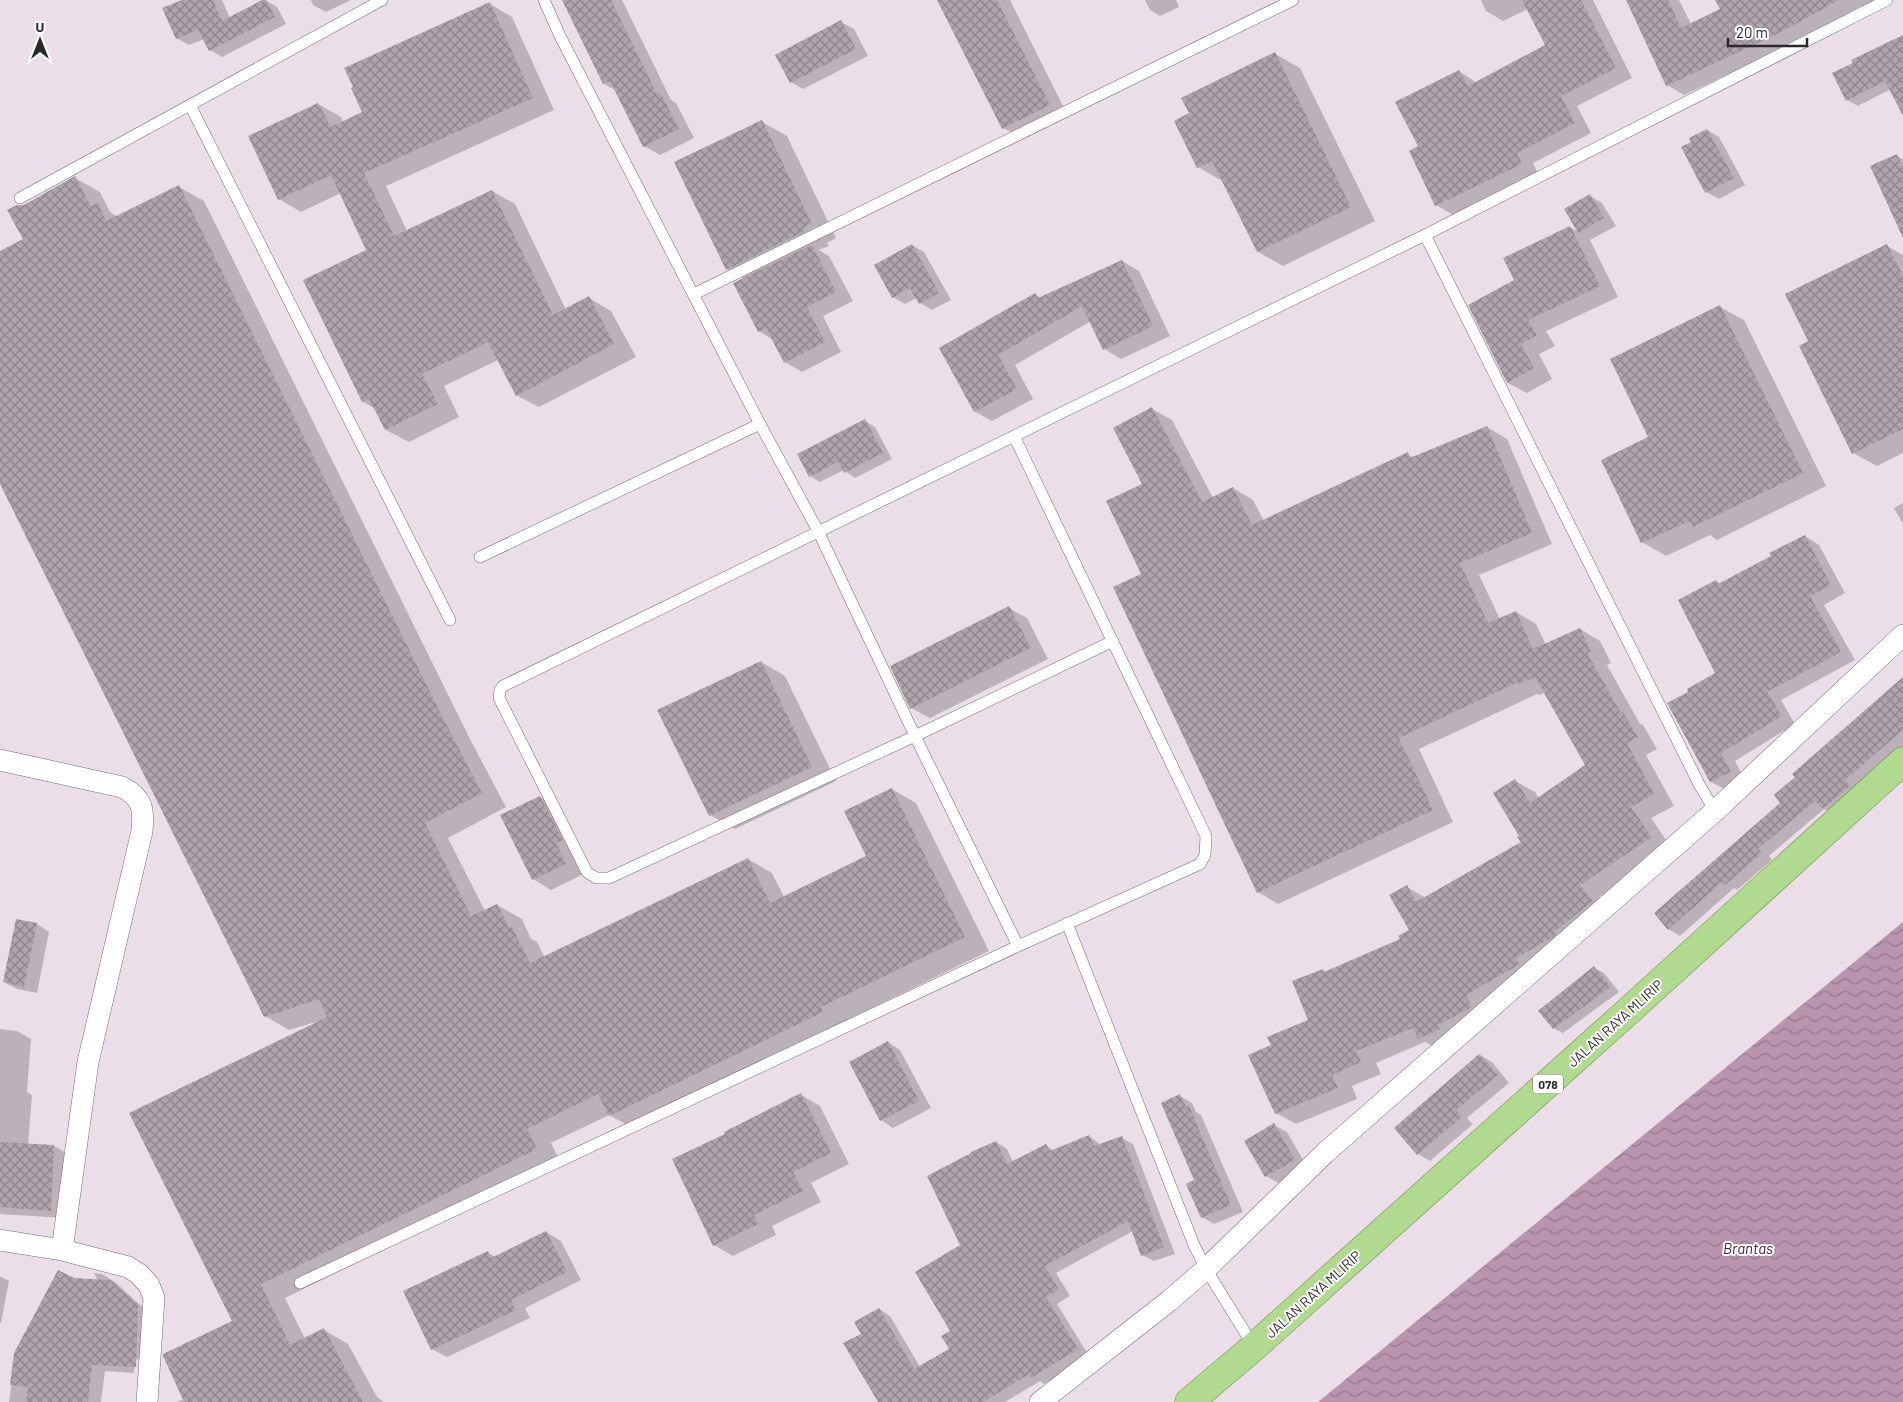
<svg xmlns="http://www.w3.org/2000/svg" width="1903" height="1402" font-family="Barlow,sans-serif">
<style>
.water{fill:url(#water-waves)}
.shadow{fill:#0003}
.building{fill:url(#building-cross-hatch)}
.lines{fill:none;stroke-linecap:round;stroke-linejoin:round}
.lane-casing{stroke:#756a72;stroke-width:12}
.street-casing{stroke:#756a72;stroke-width:22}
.primary-casing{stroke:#618a3b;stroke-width:29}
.lane{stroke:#fff;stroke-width:11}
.street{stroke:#fff;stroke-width:21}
.primary{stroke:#b1d98f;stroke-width:28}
.labels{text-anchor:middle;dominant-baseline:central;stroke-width:4;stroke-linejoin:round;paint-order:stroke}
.shield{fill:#fff;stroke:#6b686b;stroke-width:1}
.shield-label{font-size:12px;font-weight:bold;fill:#2c272b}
.street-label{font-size:14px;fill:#2c272b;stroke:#fff}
.water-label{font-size:15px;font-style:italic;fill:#45183b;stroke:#fff}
</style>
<defs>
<pattern id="water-waves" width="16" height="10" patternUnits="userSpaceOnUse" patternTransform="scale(1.25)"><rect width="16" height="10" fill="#b894ae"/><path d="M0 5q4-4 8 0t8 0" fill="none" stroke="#96798e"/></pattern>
<pattern id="building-cross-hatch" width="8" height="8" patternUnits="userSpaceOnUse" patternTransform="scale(1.25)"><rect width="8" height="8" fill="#b0a3ac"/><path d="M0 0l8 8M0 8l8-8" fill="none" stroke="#8f858c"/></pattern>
</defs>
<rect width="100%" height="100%" fill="#ecdee8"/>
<path class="water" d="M1903,922V1402H1318Z"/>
<path class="shadow" d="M185,0H222L230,18L265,0L277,7L286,24L222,57L210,50L204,39L189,45L176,38Z
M311,0H351L326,12L313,5Z
M563,0H622L671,100L676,103L694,138L660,155L644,146L615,90L604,84Z
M939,0H1010L1068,116L1021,138L1003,128Z
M1145,0H1176L1179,7L1160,16L1150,10Z
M1481,0H1593L1632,78L1577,106L1591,133L1533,163L1538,174L1453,215L1436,205L1420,147L1459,71L1477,83L1547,46L1528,9L1503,21L1486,11Z
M1627,0H1679L1691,24L1722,10L1717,0H1892L1870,11L1861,6L1797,42L1684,95L1667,85Z
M490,4L512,17L554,110L386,186L407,231L492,191L515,204L566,310L589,298L611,311L636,357L539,407L516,395L498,360L444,386L459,417L409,442L386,430L376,409L363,402L368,250L341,193L301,212L279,199L318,104L341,117L343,122L363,112Z
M841,22L854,29L868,56L803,89L791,82Z
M1903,36V104L1891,89L1858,106L1847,100Z
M1275,54L1300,68L1375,221L1283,266L1258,252L1224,182L1198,167L1191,114Z
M762,122L787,136L836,238L827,243L829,246L819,250L829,256L853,301L823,316L841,352L802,372L785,362L773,340L759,331L744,279L727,269Z
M1707,130L1719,137L1745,185L1719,199L1706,192L1693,142Z
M1896,156L1903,159V226Z
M75,178L100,192L110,212L118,217L179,187L204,201L471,741L506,807L448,838L485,911L497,905L522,919L531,939L537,942L545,958L748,859L772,873L784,897L868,856L892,789L916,803L989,951L845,1021L634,1129L609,1115L551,1143L561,1163L285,1298L305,1339L324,1330L348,1344L377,1397L384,1402H176L184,1399L234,1322L320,1022L319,1021L289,1030L265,1016L0,481V252L25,240L24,206Z
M1590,196L1602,203L1616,226L1590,240L1618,297L1546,331L1555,346L1539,354L1552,379L1527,393L1508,383L1470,305L1515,281L1570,227L1580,233L1566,209Z
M912,245L924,252L951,300L932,310L920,303L917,298L905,304L893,297Z
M1887,246L1903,255V453L1877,466L1853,453L1809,342Z
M1122,261L1139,271L1170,336L1121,359L1104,349L1091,321L1015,365L1033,399L992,421L974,411L941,348L1035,294L1041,298Z
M1720,307L1744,320L1826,486L1717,540L1710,535L1666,556L1642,542L1603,461L1650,437Z
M1152,409L1172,420L1213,498L1233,488L1253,500L1264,521L1408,454L1414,458L1487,427L1507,439L1552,544L1479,575L1500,619L1516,612L1536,624L1546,645L1580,629L1600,641L1611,663L1607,665L1640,724L1643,725L1657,749L1646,755L1674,806L1651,818L1672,849L1599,897L1612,913L1439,1050L1425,1042L1376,1063L1381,1074L1352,1086L1357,1099L1296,1124L1276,1113L1273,1046L1309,1021L1323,970L1326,972L1402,940L1411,930L1407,887L1426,898L1523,843L1515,781L1535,792L1539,799L1587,765L1546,692L1540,695L1537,694L1419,749L1453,822L1278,904L1258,892L1143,575L1144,484Z
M865,421L875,427L892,459L855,478L844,470L820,482L810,476Z
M1903,503V524L1894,508Z
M1805,536L1819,545L1845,593L1824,605L1855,660L1781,700L1795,724L1735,761L1745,780L1726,790L1711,782L1669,704L1690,692L1717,674L1716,581L1721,584L1773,556Z
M1009,608L1027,618L1048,659L930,718L911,708Z
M761,662L785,676L836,781L735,829L710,815Z
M1903,678V746L1855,787L1835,815L1824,809L1769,856L1772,860L1737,890L1734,888L1680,936L1668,929L1782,803Z
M540,797L559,808L584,874L551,890L533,879Z
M37,924L49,932L37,993L17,989L4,982Z
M1594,968L1604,973L1619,992L1563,1033L1553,1028Z
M0,1029L17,1031L31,1039L27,1092L32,1095L28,1145L54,1146L68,1154L65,1218L0,1214Z
M888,1042L900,1050L931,1108L893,1128L881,1120Z
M1480,1055L1492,1062L1509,1083L1467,1118L1473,1124L1430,1161L1418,1154Z
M801,1095L820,1106L849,1164L811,1183L821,1202L772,1226L776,1235L733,1256L714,1245Z
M1180,1096L1192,1103L1196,1112L1201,1115L1243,1212L1214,1224L1202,1217Z
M1274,1125L1287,1132L1307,1167L1278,1183L1266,1176Z
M1089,1136L1101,1145L1122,1138L1133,1144L1175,1254L1154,1261L1142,1255L1133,1231L1056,1273L1070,1296L1057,1304L1089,1356L1044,1384L1040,1381L1005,1402H879L862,1334L879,1309L890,1316L920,1367L951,1349L961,1246L996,1142L1007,1149L1013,1162L1046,1146L1054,1151Z
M546,1232L561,1241L581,1280L525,1308L530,1318L447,1357L432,1349L488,1253L496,1257Z
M94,1273L102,1274L115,1282L150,1314L147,1365L135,1358L134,1373L105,1371L101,1402H9L16,1353L73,1279L98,1281Z
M0,1276L9,1281L1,1323H0Z"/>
<path class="building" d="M182,0H213L222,21L262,0H266L275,17L209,51L198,30L176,39L162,8Z
M562,0H611L657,94L660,92L679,129L643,147L610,81L603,84Z
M937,0H997L1050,105L1002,129Z
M1522,0H1581L1616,68L1561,96L1575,123L1517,153L1522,164L1435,206L1409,151L1418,146L1395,102L1459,70L1468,86L1545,45Z
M1626,0H1668L1681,28L1720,9L1715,0H1839L1779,33L1666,86Z
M490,2L533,98L364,173L394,236L492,190L553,315L589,296L614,344L516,396L488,342L422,374L438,404L385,430L369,399L362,402L303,280L366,250L331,175L278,200L248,136L318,103L331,127L362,112L351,88L353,87L344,68Z
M841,20L856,49L790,83L775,55Z
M1903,35V116L1885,81L1846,101L1832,73L1853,63L1851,60Z
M1275,52L1351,207L1257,252L1212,161L1197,168L1174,121L1189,113L1181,98Z
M762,120L812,224L803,228L805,231L726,270L674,162Z
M1707,129L1734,178L1705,193L1681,147L1691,142L1689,138Z
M1897,154L1903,168V238L1870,166Z
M75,176L91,206L98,203L106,221L179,185L447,726L482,793L425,823L471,916L497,904L509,928L512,927L530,963L748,858L770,903L866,856L844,811L892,788L965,937L821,1007L823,1012L609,1116L598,1094L527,1129L537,1149L261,1284L290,1345L324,1328L363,1402H184L163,1356V1354L232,1321L129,1113L327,1017L319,999L264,1017L0,484V251L23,239L7,210L17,205H24Z
M1590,194L1604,218L1578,233L1564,209Z
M1570,226L1600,286L1528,320L1537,335L1521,344L1534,368L1507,383L1468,305L1514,280L1503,258Z
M912,244L939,293L919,304L910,288L892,298L874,265Z
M1887,244L1903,276V429L1852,454L1799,346L1808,341L1785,294Z
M812,245L836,292L807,307L825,342L784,363L766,328L758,332L733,283Z
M1122,260L1153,326L1103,350L1082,306L998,355L1017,389L974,412L939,348L1035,293L1038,298Z
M1720,305L1803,473L1693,527L1690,521L1641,543L1601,460L1648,437L1610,359Z
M1152,407L1202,502L1233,487L1252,525L1408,452L1410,458L1487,426L1532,533L1460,563L1488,623L1516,611L1533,649L1580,628L1591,652L1587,653L1621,713L1623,712L1638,737L1627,743L1654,794L1631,807L1652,837L1580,885L1593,901L1554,932L1556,934L1552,938L1516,958L1520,964L1466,995L1472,1007L1438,1025L1440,1029L1418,1039L1413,1028L1356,1051L1361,1062L1332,1075L1338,1088L1275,1114L1248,1055L1271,1045L1267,1037L1308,1020L1292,981L1323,969L1324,972L1400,939L1398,936L1409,930L1389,895L1407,885L1416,902L1521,842L1517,837L1519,836L1493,793L1515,779L1530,803L1585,765L1535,677L1519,684L1518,682L1399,738L1433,810L1257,893L1113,587L1141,574L1106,501L1142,484L1113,428Z
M865,419L883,453L844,473L838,462L809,477L797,454Z
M1805,535L1831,585L1810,596L1841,652L1767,692L1782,716L1721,753L1731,772L1710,782L1667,703L1688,692L1687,689L1715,673L1678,600L1716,580L1718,584L1771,556L1769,553Z
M1009,606L1031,648L910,709L890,666Z
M761,661L812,767L709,816L657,710Z
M1903,677V730L1845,780L1850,786L1823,809L1815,801L1758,849L1762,853L1725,885L1722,882L1668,930L1654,913L1780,803L1774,795L1795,777L1792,774Z
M540,796L563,840L556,843L566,864L532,880L500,815Z
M16,919L37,923L24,987L3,982Z
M1594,966L1611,987L1553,1029L1538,1011Z
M888,1041L919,1101L880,1121L849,1062Z
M1479,1054L1498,1075L1456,1110L1462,1117L1417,1155L1394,1128Z
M801,1093L831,1153L793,1172L803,1191L754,1215L758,1224L713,1246L672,1159L725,1134L724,1132Z
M1180,1094L1186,1107L1189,1106L1231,1205L1201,1218L1186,1184L1194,1180L1161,1103Z
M1274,1123L1295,1160L1265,1177L1244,1141Z
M1089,1135L1094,1146L1122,1136L1164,1247L1141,1256L1128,1221L1045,1266L1059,1290L1046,1297L1078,1349L1031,1378L1029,1374L983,1402H878L843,1343L861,1334L854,1322L879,1308L914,1369L949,1349L941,1336L950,1331L915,1272L960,1245L927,1176L971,1153V1152L996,1141L1007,1164L1046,1144L1050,1151Z
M0,1142L54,1145L51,1211L0,1207Z
M546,1231L567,1272L511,1300L516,1310L431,1350L403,1291L488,1251L491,1258Z
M58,1270L74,1278L110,1280L138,1305L136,1367L92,1365L88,1402H26L28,1387L10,1385L14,1353Z"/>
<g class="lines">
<defs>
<path id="lane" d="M544,0L560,36L760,424L818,531L915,736L1018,946
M190,105L450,620
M20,198L382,0
M1425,235L1700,786L1715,811
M694,294L1293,0
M480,557L760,424
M1113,641L915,736L609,878H596L587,872L499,698L500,690L503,686L1425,235L1887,0
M1067,923L1194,1245L1206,1269L1254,1347
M300,1283L1018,946L1200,864L1205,855L1206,836L1014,436"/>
<path id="street" d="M0,760L122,787C143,798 144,809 142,831L88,1062L62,1250
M0,1240L62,1250L128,1267L139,1274L149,1285L154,1298L147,1402
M1040,1402L1169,1301L1206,1269L1325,1153L1715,811L1903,635"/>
<path id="primary" d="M1189,1402L1254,1347L1634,1006L1903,761"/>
</defs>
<use href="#lane" class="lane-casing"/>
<use href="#street" class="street-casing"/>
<use href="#primary" class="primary-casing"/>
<use href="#lane" class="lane"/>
<use href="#street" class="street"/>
<use href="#primary" class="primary"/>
</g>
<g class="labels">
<rect class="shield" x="1533" y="1074.5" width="30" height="19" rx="4"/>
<g class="shield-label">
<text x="1548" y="1084">078</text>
</g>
<g class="street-label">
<text transform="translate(1615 1023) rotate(-42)">JALAN RAYA MLIRIP</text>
<text transform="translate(1313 1294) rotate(-42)">JALAN RAYA MLIRIP</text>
</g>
<g class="water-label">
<text x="1748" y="1248">Brantas</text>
</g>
</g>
<g transform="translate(40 40)" stroke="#ffffff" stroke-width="4" paint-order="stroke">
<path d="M0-4L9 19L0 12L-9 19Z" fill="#2c272b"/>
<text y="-8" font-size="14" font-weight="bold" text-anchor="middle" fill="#2c272b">U</text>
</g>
<path d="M1728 38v8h79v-8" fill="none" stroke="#2c272b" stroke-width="2.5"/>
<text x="1736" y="38" font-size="15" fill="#2c272b" stroke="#ffffff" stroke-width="4" paint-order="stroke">20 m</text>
</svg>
